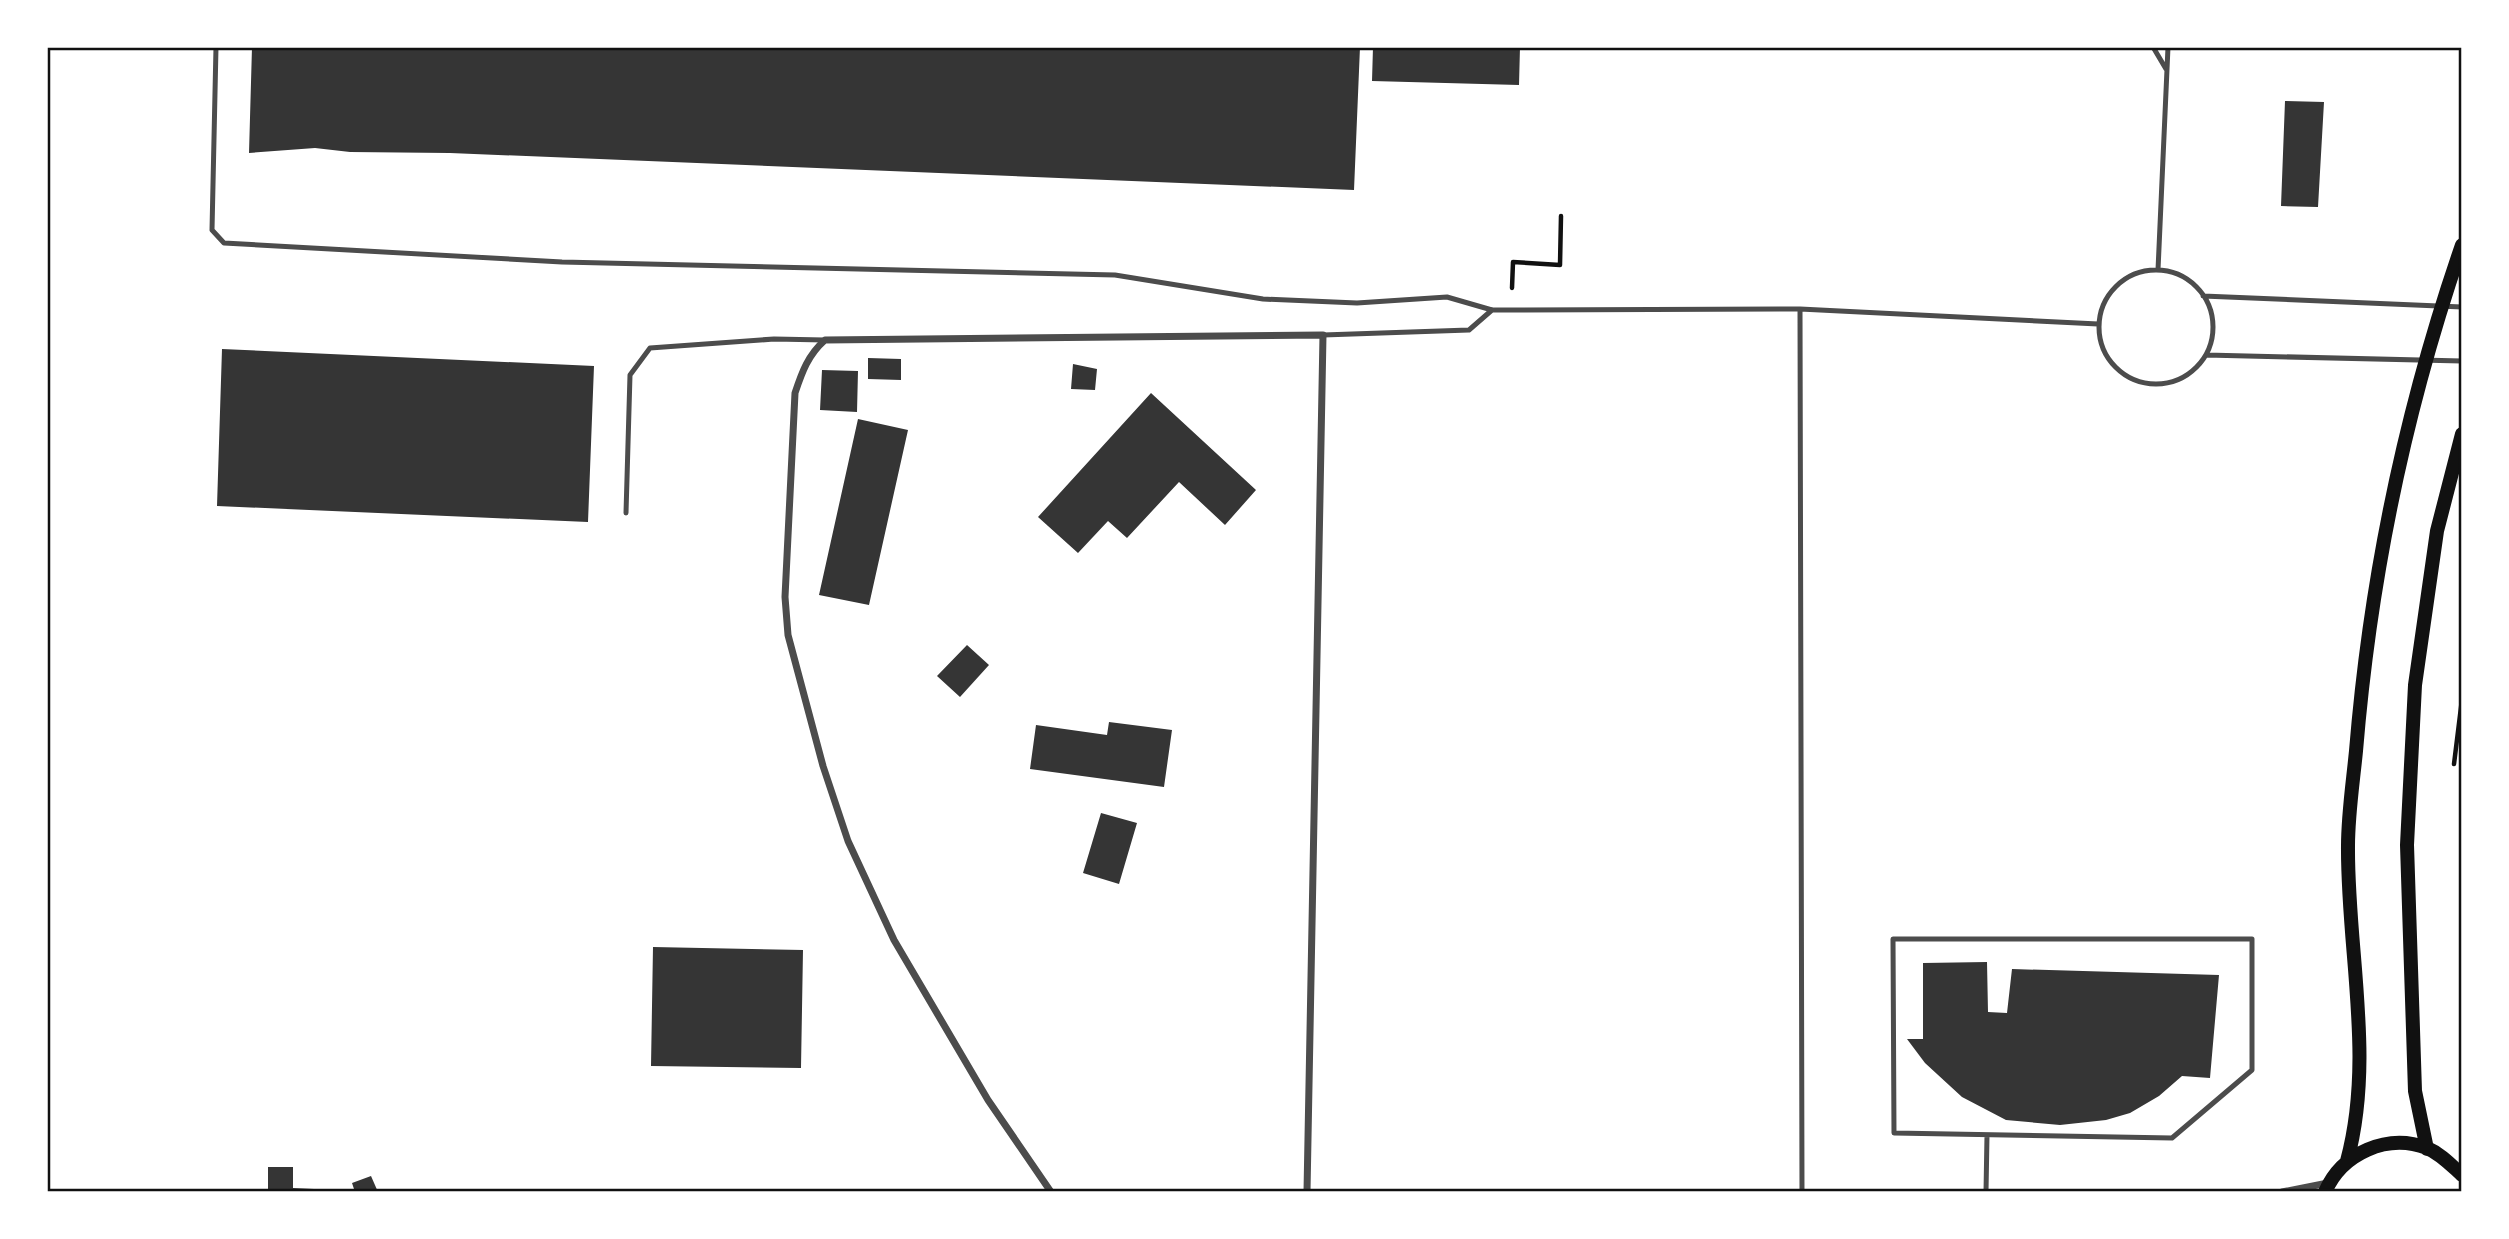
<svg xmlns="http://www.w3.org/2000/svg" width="2509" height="1239" font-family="'Space Grotesk',sans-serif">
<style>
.building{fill:#353535}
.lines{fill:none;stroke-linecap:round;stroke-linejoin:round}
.path{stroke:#111;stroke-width:4.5}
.service{stroke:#4c4c4c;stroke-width:5}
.minor{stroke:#4c4c4c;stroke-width:7}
.secondary{stroke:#111;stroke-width:14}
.neatline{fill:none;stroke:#111;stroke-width:2.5}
</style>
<rect width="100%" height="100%" fill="#fff"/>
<path class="building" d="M252,47H1360L1354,190L450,153L350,152L315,148L249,153Z
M1373,47H1520L1519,85L1372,81Z
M2285,101L2324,102L2318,207L2281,206Z
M222,349L594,366L588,522L217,506Z
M868,358L901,359V380L868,379Z
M1073,364L1097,369L1095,390L1071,389Z
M822,370L858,371L857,412L820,410Z
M1151,393L1256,490L1225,525L1179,482L1127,538L1108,521L1078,553L1038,517Z
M858,419L908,430L869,605L819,595Z
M967,645L989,665L960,697L937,676Z
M1109,722L1172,730L1164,787L1030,769L1036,725L1107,735Z
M1101,813L1137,823L1119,884L1083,873Z
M653,947L803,950L801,1068L651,1066Z
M1987,962L1988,1012L2007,1013L2012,969L2219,975L2210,1078L2182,1076L2159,1096L2130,1113L2106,1120L2060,1125L2006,1120L1962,1097L1925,1063L1907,1039H1923V963Z
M268,1167H293V1188L314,1189L313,1192H268Z
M371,1176L378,1192H355L352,1183Z"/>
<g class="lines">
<path class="path" d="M1512,288L1513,262L1560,265L1561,216
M2454,764L2462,699"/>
<path class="service" d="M216,47L212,230L224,243L562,262L1115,275L1263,299L1357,303L1447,297L1492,310L1800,309L2098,324
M2153,47L2166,69
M2158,270L2168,47
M2099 327a57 57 0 1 1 114 0a57 57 0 1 1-114 0Z
M2203,296L2462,307
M1800,309L1802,1192
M1323,335L1469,330L1492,310
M2206,355L2462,361
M626,513L630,375L650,348L774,339L825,340
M1893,939H2252V1070L2172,1138L1894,1133Z
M1986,1192L1987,1135"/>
<path class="minor" d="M1051,1192L988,1100L894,940L848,841L823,766L788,635L785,597L795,393C802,372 808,355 825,340L1323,335L1307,1192
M2282,1192L2328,1183"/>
<path class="secondary" d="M2427,1149L2415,1091L2407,845L2415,685L2437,531L2462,434
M2347,1161C2375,1058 2347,950 2348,846C2348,814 2353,782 2356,751C2370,580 2406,407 2462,245
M2325,1192C2342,1153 2387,1133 2427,1148C2441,1154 2451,1165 2462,1175"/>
</g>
<rect width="2509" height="1239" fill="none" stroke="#ffffff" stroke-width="98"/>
<rect x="49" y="49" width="2411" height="1141" class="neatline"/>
</svg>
